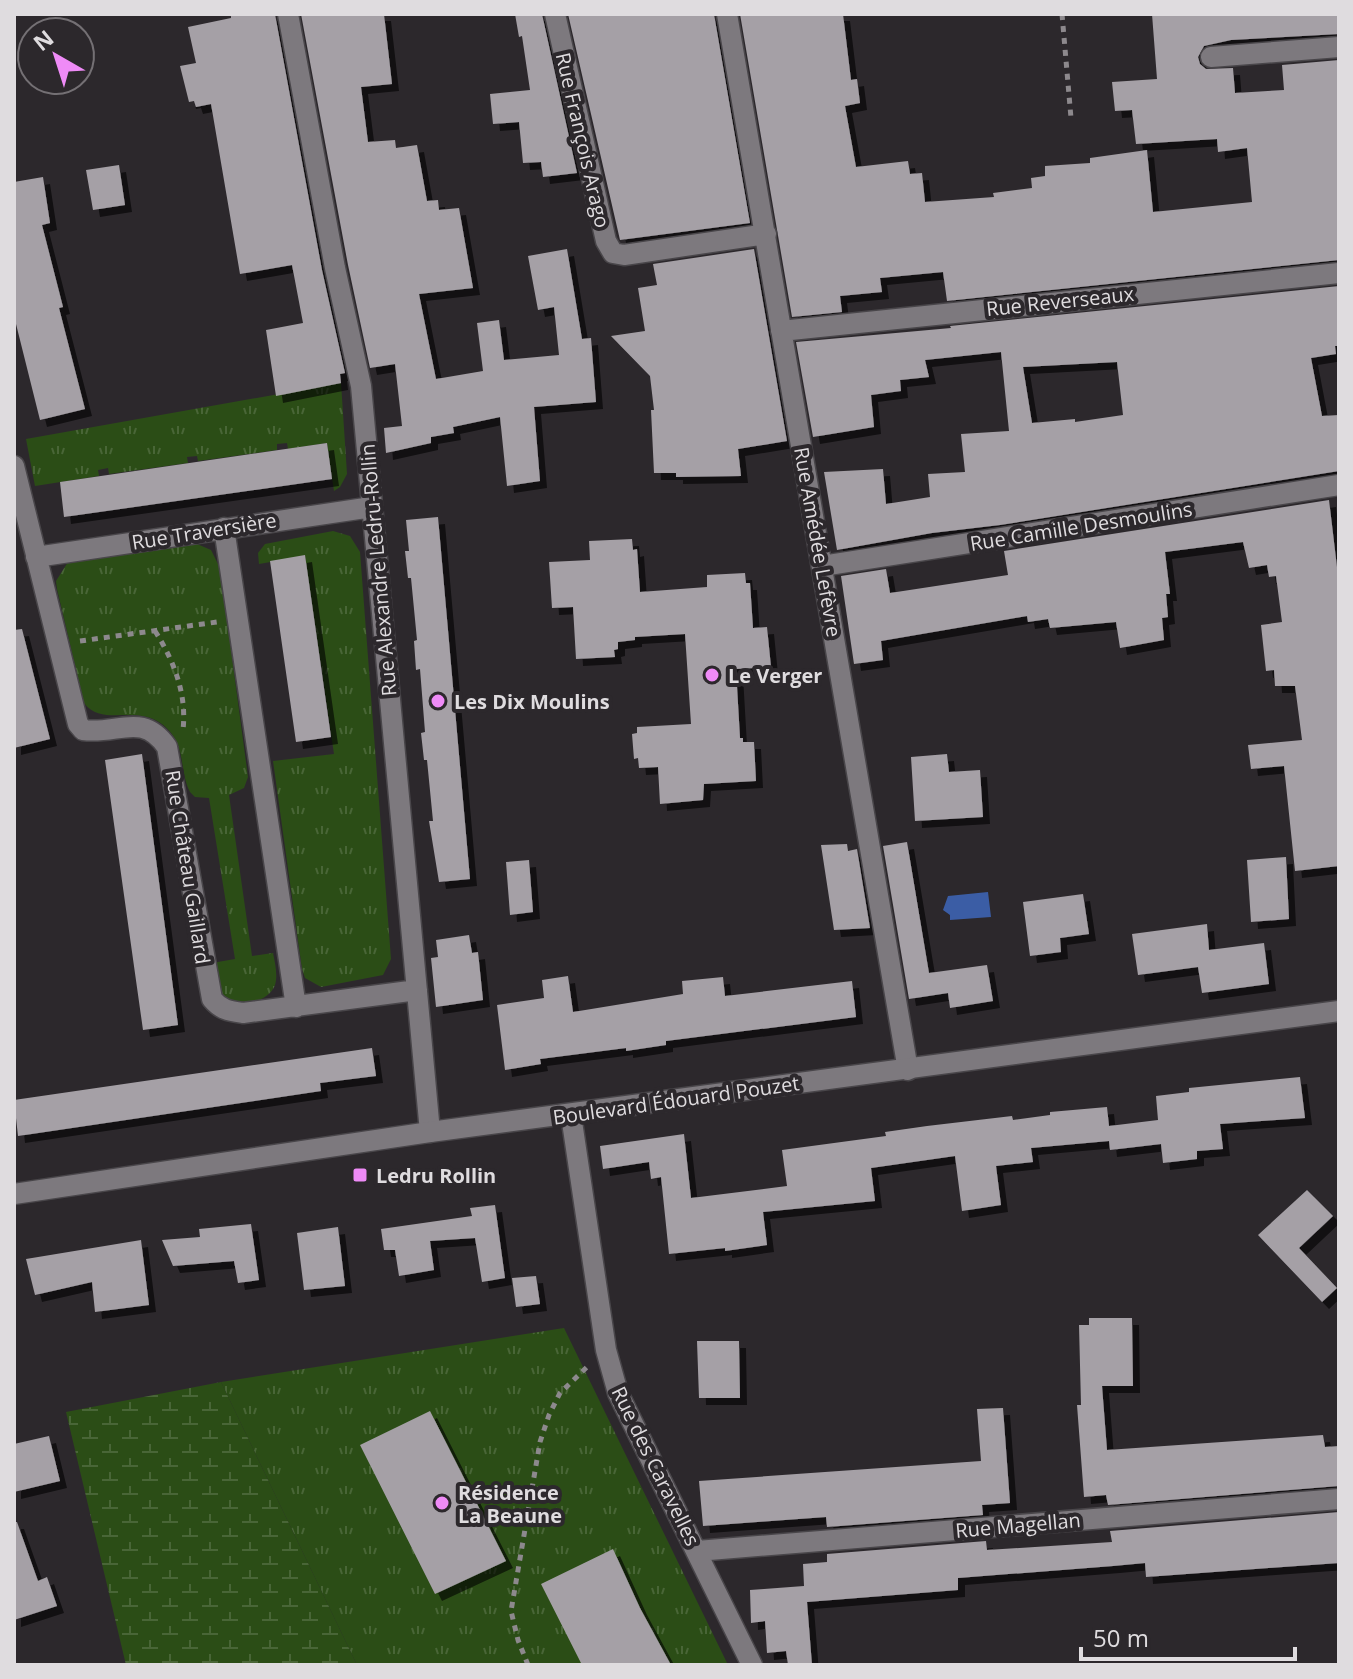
<svg xmlns="http://www.w3.org/2000/svg" width="1353" height="1679" font-family="'Open Sans',sans-serif">
<style>
.grass{fill:url(#grass-tufts)}
.wetland{fill:url(#wetland-marsh)}
.water{fill:#3b5da5}
.building{fill:#a5a0a6;fill-rule:evenodd;filter:url(#shadow)}
.lines{fill:none;stroke-linecap:round;stroke-linejoin:round}
.minor-casing{stroke:#49464a;stroke-width:23}
.tertiary-casing{stroke:#49464a;stroke-width:23}
.path{stroke:#8d898d;stroke-width:5;stroke-dasharray:6 6;stroke-linecap:butt}
.minor{stroke:#7d797e;stroke-width:20}
.tertiary{stroke:#7d797e;stroke-width:20}
.poi-dot{fill:#ef8bf7;stroke:#2c282c;stroke-width:3}
.labels{text-anchor:middle;dominant-baseline:central;stroke-width:8;stroke-linejoin:round;paint-order:stroke}
.street-label{font-size:20px;fill:#dfdcdf;stroke:#2c282c}
.poi-label{font-size:20px;font-weight:bold;fill:#dfdcdf;stroke:#2c282c;text-anchor:start}
</style>
<defs>
<pattern id="grass-tufts" width="24" height="20" patternUnits="userSpaceOnUse" patternTransform="scale(2)"><rect width="24" height="20" fill="#2b4d16"/><path d="M3 7l-1-3M5 7V3M7 7l1-3M15 17l-1-3M17 17v-4M19 17l1-3" fill="none" stroke="#496637"/></pattern>
<pattern id="wetland-marsh" width="20" height="14" patternUnits="userSpaceOnUse" patternTransform="scale(2)"><rect width="20" height="14" fill="#2b4d16"/><path d="M1 5h8M5 5V1M11 12h8M15 12V8" fill="none" stroke="#496637"/></pattern>
<filter id="shadow"><feDropShadow dx="7" dy="7" stdDeviation="0" flood-color="#0009"/></filter>
</defs>
<rect width="100%" height="100%" fill="#2c282c"/>
<path class="grass" d="M341,383L347,474L340,487L334,491L327,443L288,449L287,443L277,444V450L198,461L197,456L187,457L188,463L109,474L108,468L98,470L99,476L35,486L26,439Z
M333,531L350,536L360,552L391,959L383,975L321,987L305,978L302,969L273,761L334,754L305,556L259,564L258,553L265,544Z
M197,544L211,550L220,568L248,777L244,788L229,795L252,956L273,953C275,963 278,975 275,985C268,1004 232,1011 220,994C215,987 214,972 212,963L235,959L209,798L195,797L190,792C181,775 184,752 174,737C146,696 105,731 84,703L57,589L56,581L68,562Z
M564,1328L728,1665H357L221,1382Z"/>
<path class="wetland" d="M221,1382L357,1665H126L66,1412Z"/>
<path class="water" d="M988,892L991,917L950,920V915L943,910L948,896Z"/>
<path class="building" d="M231,14H275L322,270L345,373L340,374L341,383L276,396L266,330L303,323L292,265L240,274L211,104L196,107L194,101L189,102L180,66L196,63L188,27L231,18Z
M301,14H384L392,84L361,87L368,142L395,140L396,148L417,145L427,201L438,200L439,210L459,208L473,288L419,294L436,379L483,371L477,323L499,320L504,360L559,355L554,307L538,310L528,256L567,249L582,339L591,338L596,402L534,407L540,481L507,486L500,417L453,427L454,433L431,437V443L386,453L384,428L402,426L395,364L370,368L348,265Z
M515,14H542L577,173L543,177L541,162L523,163L519,122L493,124L490,94L530,90L522,36L519,37Z
M568,14H714L750,223L620,240Z
M740,14H843L851,80L857,79L860,103L845,106L856,167L908,161L910,174L922,173L925,202L994,197L993,193L1032,188L1031,178L1045,176V166L1090,163V158L1147,150L1153,212L1252,202L1247,148L1218,152L1217,139L1136,144L1132,110L1115,111L1112,82L1157,79L1152,14H1339V34L1231,40L1204,46L1198,57L1200,64L1206,69L1233,68L1235,93L1284,90L1282,65L1339,60V260L947,301L943,272L880,278L882,292L840,296L842,312L792,317Z
M119,165L125,205L93,210L86,170Z
M43,177L50,223L42,225L63,307L59,308L85,409L40,420L14,316V182Z
M754,249L787,441L738,449L741,476L676,477V473H654L651,410H654L650,376L611,336L645,331L638,288L657,285L653,264Z
M1339,286V346H1335L1336,354L1311,358L1322,416L1339,415V471L1000,525L932,533L837,550L824,472L883,469L886,504L930,497L928,474L965,472L961,434L1009,431L1001,352L925,360L929,377L900,380L901,391L871,395L874,427L813,437L796,342L951,328L950,326ZM1117,362L1123,415L1075,422V419L1032,423L1023,367Z
M327,443L332,479L64,517L60,482Z
M1329,500L1339,584V866L1295,871L1284,766L1251,769L1248,745L1302,740L1295,686H1275L1274,670L1266,671L1261,625L1282,622L1276,576L1269,577L1267,565L1249,568L1243,542L1165,552L1170,594H1166L1168,617L1162,618L1164,640L1120,648L1116,622L1050,628L1048,619L1028,622L1027,616L881,641L883,660L854,664L841,576L886,569L890,593L1008,575L1004,551Z
M438,517L470,879L439,882L429,821H433L427,760H424L421,733L425,732L420,669L416,670L414,641L417,640L411,578H408L405,551H409L406,520Z
M632,539L633,550L637,549L640,592L707,587V575L745,573L746,583H750L753,628L767,627L771,667L736,669L740,738H743V742H754L756,781L704,784L703,800L660,804L658,767L639,768L638,758L634,759L632,734L637,733V727L691,724L685,634L635,637V640L618,642V649L614,650L615,657L576,659L573,607L552,608L549,562L590,560L589,541Z
M305,555L331,737L296,742L270,561Z
M22,629L50,739L14,748V630Z
M142,754L178,1025L143,1030L105,760Z
M947,754L949,772L980,770L983,817L915,821L911,757Z
M907,842L929,973L987,965L993,1001L950,1008L948,993L909,999L883,846Z
M847,844L848,851L857,849L870,928L834,930L821,845Z
M1286,857L1289,919L1251,922L1247,860Z
M529,860L533,912L510,915L506,862Z
M1083,894L1089,934L1060,938L1061,952L1030,956L1023,902Z
M1207,924L1209,950L1264,943L1269,984L1202,993L1198,967L1138,975L1132,934Z
M469,935L472,953L478,952L483,1000L436,1007L431,958L438,957L436,940Z
M568,976L573,1012L683,994L682,981L723,977L725,996L852,981L856,1017L666,1041V1045L626,1051V1048L540,1059L541,1064L505,1070L497,1005L544,998L542,980Z
M372,1048L376,1076L320,1083L321,1091L18,1136L14,1100Z
M1300,1077L1305,1118L1220,1124L1223,1149L1197,1151V1159L1163,1163L1161,1144L1110,1150L1109,1141L1031,1148L1033,1162L996,1166L1001,1205L962,1211L955,1156L871,1168L875,1201L763,1212L767,1245L725,1251V1248L669,1254L661,1177L651,1179L649,1162L603,1169L600,1146L684,1134L691,1198L787,1186L782,1150L886,1136L885,1132L927,1126L1012,1116L1013,1120L1050,1115V1112L1107,1107L1109,1126L1158,1120L1156,1096L1189,1092V1088Z
M1307,1190L1333,1216L1299,1248L1337,1288L1322,1302L1258,1235Z
M495,1205L505,1278L482,1282L475,1238L430,1241L434,1270L399,1276L395,1250H384L381,1229L472,1216L470,1208Z
M251,1224L259,1280L238,1283L234,1261L173,1266L162,1240L200,1237L199,1229Z
M338,1227L345,1286L304,1290L297,1233Z
M141,1240L149,1305L95,1312L92,1282L35,1295L26,1259Z
M536,1276L540,1304L516,1307L512,1278Z
M1089,1318H1132L1133,1386H1102L1107,1450L1323,1435L1325,1447L1339,1446V1486L1108,1505L1106,1495L1084,1497L1077,1405H1081L1079,1325H1089Z
M697,1341H739L740,1398H699Z
M1003,1408L1010,1503L982,1505L983,1515L827,1527L826,1517L703,1526L699,1481L981,1461L977,1409Z
M430,1411L506,1561L435,1594L360,1445Z
M49,1436L60,1481L14,1492V1444Z
M1339,1512V1563L1146,1577L1145,1563L1113,1566L958,1578V1590L807,1602L812,1665H788L786,1651L767,1653L765,1621L751,1623L750,1590L804,1586L803,1564L827,1562V1554L986,1541L987,1550L1112,1542L1110,1531Z
M14,1522H17L38,1581L47,1577L57,1606L14,1620Z
M613,1549L640,1608L671,1665H582L541,1584Z"/>
<g class="lines">
<defs>
<path id="minor" d="M288,14L335,268L361,386L430,1132
M555,14L606,241L613,253L624,255L766,234
M727,14L908,1070
M1211,57L1339,47
M781,331L1339,273
M14,466L78,724L83,730C118,735 142,711 167,747L212,999C221,1010 229,1011 243,1013L417,990
M224,528L296,1007
M36,557L372,507
M822,566L1339,485
M571,1115L606,1350L618,1393L752,1665
M697,1551L1339,1499"/>
<path id="tertiary" d="M14,1194L430,1132L1339,1011"/>
</defs>
<use href="#minor" class="minor-casing"/>
<use href="#tertiary" class="tertiary-casing"/>
<path class="path" d="M1062,14L1071,118
M155,631C174,661 187,694 183,730
M80,641L217,622
M528,1665L518,1640L511,1611L540,1442L549,1415L560,1393L587,1367"/>
<use href="#minor" class="minor"/>
<use href="#tertiary" class="tertiary"/>
</g>
<g class="poi-dot">
<circle cx="712" cy="675" r="8"/>
<circle cx="438" cy="701" r="8"/>
<rect x="352" y="1167" width="16" height="16" rx="4"/>
<circle cx="442" cy="1503" r="8"/>
</g>
<g class="labels">
<g class="street-label">
<text transform="translate(583 140) rotate(77)">Rue François Arago</text>
<text transform="translate(1060 301) rotate(-6)">Rue Reverseaux</text>
<text transform="translate(1081 526) rotate(-9)">Rue Camille Desmoulins</text>
<text transform="translate(204 531) rotate(-9)">Rue Traversière</text>
<text transform="translate(818 542) rotate(80)">Rue Amédée Lefèvre</text>
<text transform="translate(378 570) rotate(-95)">Rue Alexandre Ledru-Rollin</text>
<text transform="translate(188 867) rotate(81)">Rue Château Gaillard</text>
<text transform="translate(676 1100) rotate(-8)">Boulevard Édouard Pouzet</text>
<text transform="translate(656 1466) rotate(64)">Rue des Caravelles</text>
<text transform="translate(1018 1525) rotate(-5)">Rue Magellan</text>
</g>
<g class="poi-label">
<text x="728" y="675">Le Verger</text>
<text x="454" y="701">Les Dix Moulins</text>
<text x="376" y="1175">Ledru Rollin</text>
<text x="458" y="1492">Résidence<tspan x="458" dy="23">La Beaune</tspan></text>
</g>
</g>
<rect width="1353" height="1679" fill="none" stroke="#dfdcdf" stroke-width="32"/>
<g transform="translate(56 56) rotate(321)"><circle r="38" fill="#2c282c" stroke="#747074" stroke-width="2"/>
<path d="M0-6L14 30L0 20L-14 30Z" fill="#ef8bf7"/>
<text y="-12" font-size="22" font-weight="bold" text-anchor="middle" fill="#dfdcdf">N</text>
</g>
<path d="M1081 1647v12h214v-12" fill="none" stroke="#dfdcdf" stroke-width="4"/>
<text x="1093" y="1647" font-size="24" fill="#dfdcdf" stroke="#2c282c" stroke-width="6" paint-order="stroke">50 m</text>
</svg>
